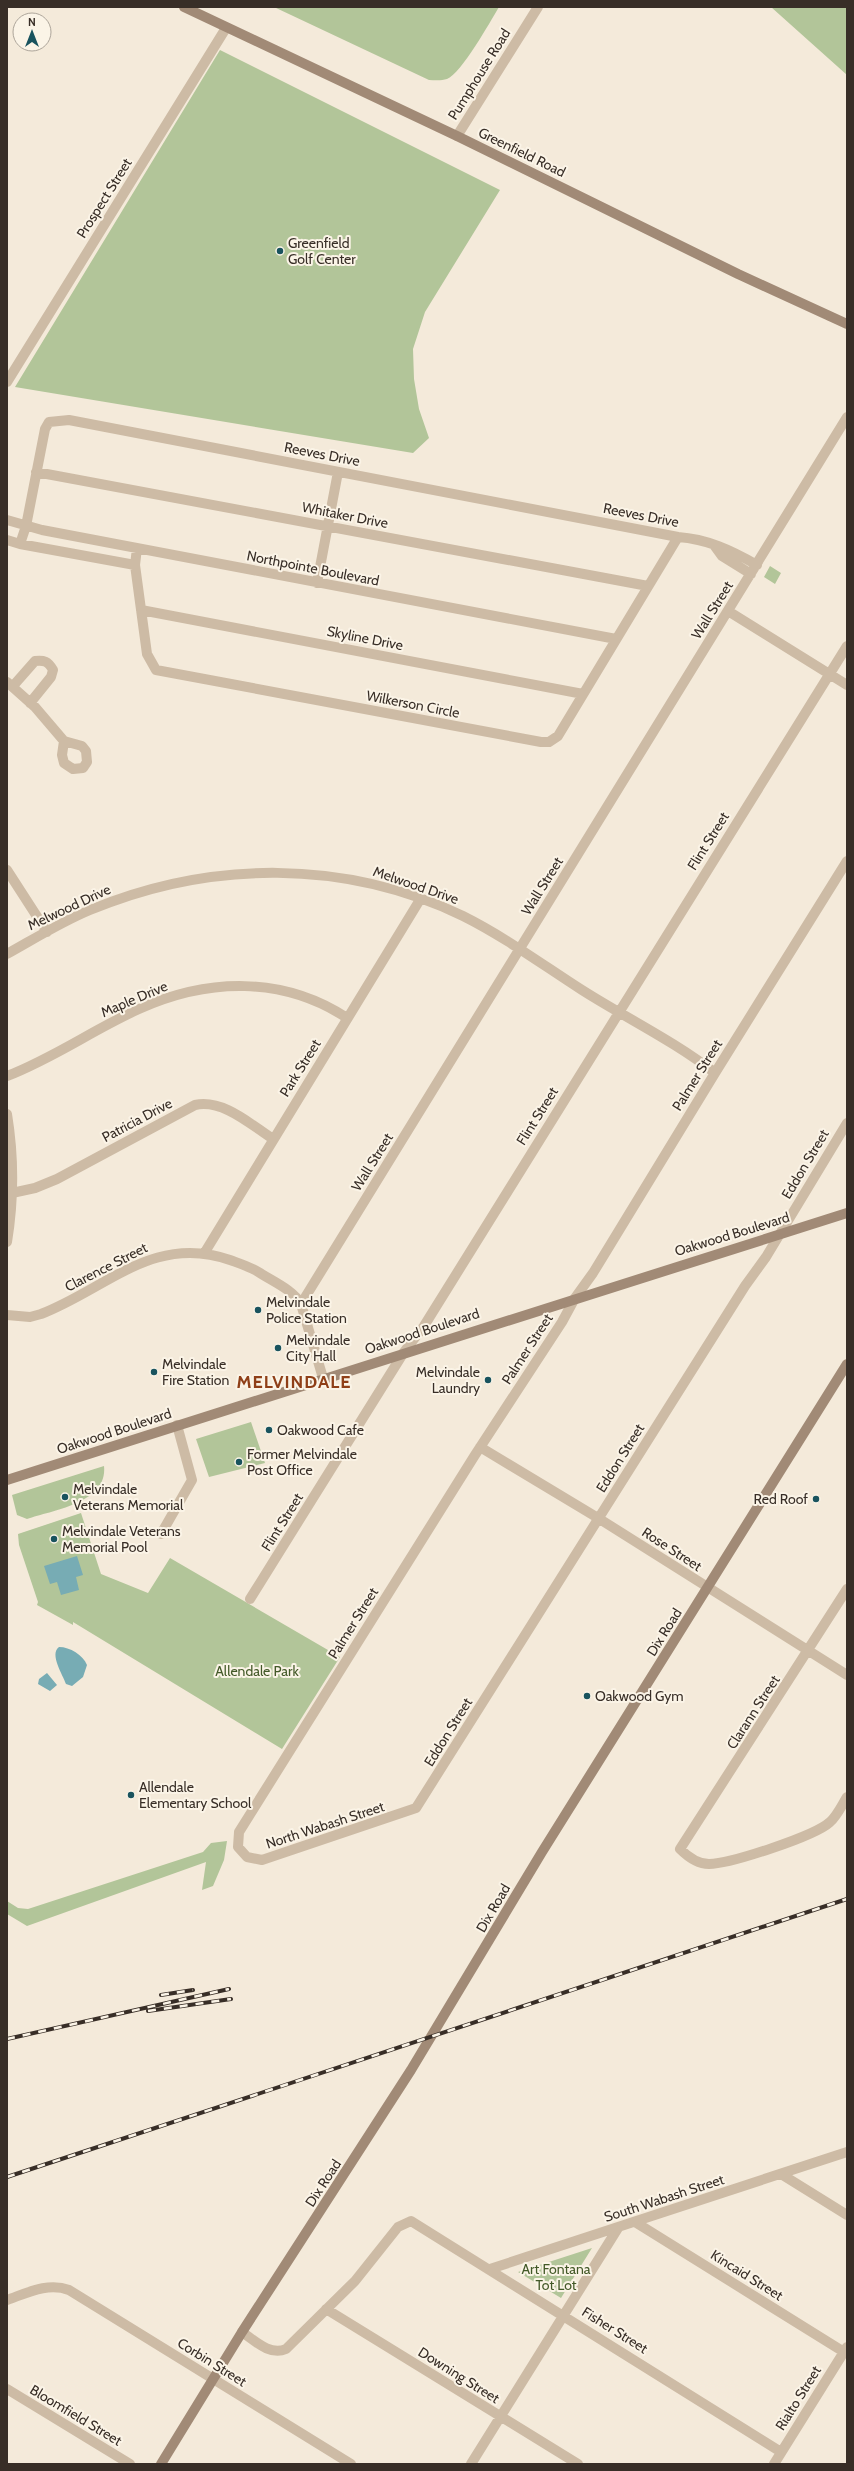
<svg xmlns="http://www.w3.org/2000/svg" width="854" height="2471" font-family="Cabin,sans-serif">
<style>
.green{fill:#b2c599}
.water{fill:#77acb4}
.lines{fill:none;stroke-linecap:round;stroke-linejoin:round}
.minor{stroke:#cdbba5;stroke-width:10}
.secondary{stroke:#a18a76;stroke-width:10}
.rail-casing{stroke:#382e27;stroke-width:4}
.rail{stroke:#fbf4e7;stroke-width:2.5;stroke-dasharray:8;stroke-linecap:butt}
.poi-dot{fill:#19535e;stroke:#fbf4e7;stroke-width:1.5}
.labels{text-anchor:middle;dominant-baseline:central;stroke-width:4;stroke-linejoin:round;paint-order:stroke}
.street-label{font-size:14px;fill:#382e27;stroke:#fbf4e7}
.poi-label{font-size:14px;fill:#382e27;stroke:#fbf4e7;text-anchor:start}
.park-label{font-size:14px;fill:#435928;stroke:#fbf4e7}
.district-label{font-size:18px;font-weight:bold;letter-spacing:1px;fill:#8f3f18;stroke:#fbf4e7}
</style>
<rect width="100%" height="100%" fill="#f4eada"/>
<path class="green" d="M274,7H499C490,22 461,74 447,79C441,81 434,80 429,80Z
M771,7H847V75Z
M220,50L500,190L425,312L413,349L414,379L419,409L429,438L413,453L15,387Z
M770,566L781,573L775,584L764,577Z
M251,1422L265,1463L209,1477L196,1439Z
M104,1466C108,1503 53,1510 27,1519L17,1515L12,1495Z
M81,1513L101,1574L148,1593L170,1558L340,1657L282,1749L73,1622V1625L37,1605L38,1602L19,1545L18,1534Z
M227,1841L224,1860L213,1886L202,1890L206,1862L27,1926L7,1914V1901L18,1908L28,1909L203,1852L211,1843Z
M592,2248L561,2298L518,2272Z"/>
<path class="water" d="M77,1556L83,1575L76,1577L79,1590L61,1595L57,1582L50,1584L44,1566Z
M59,1647C70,1647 83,1655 87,1665L83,1677L72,1686L66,1684C63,1675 49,1654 59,1647Z
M47,1673L57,1685L50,1691L38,1684L39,1679Z"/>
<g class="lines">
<path class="minor" d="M457,136L538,7
M7,382L226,28
M36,472L648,586
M7,520L42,530L616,639
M7,540L20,544L135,565
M20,544L26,526L45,429L49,422L69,420L678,537C707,539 731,550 757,565
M714,545L722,556L751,574
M137,548L135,565L147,654L156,670L541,742H549L558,736L678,537
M317,583L338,472
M141,610L583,694
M728,611L847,685
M7,682L35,707L64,741L82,746L86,751L87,762L83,768L73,769L64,763L62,755L64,741
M13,686L35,661C44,660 48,661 53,670L51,677L30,703
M847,861L715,1073L593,1273L575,1298L562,1322L475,1455L239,1832L238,1847L247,1857L262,1860L416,1808L745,1286L766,1257L847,1123
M7,870L47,932
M7,954C34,939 61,922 90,910C210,860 345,859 463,916C505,937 543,965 582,990C626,1018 674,1041 715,1073
M7,1076C54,1058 94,1029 139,1009C208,978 283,976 347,1018
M7,1114C14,1157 14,1199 7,1242
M12,1193L35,1188L57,1179L195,1105C223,1099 250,1124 273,1139
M205,1252L421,898
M7,1315L30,1317L41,1314C106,1289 154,1233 230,1260C241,1264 251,1267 260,1273C274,1282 293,1290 301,1304
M323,1378L301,1304L847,417
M480,1447L598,1518L847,1675
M161,1534L192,1480L177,1425
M847,1589L680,1849C688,1857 697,1864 709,1864C730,1864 815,1836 830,1822C837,1816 842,1805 847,1797
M250,1599L404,1352L424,1326L847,646
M781,2174L847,2215
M635,2222L844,2352
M490,2269L847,2152
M7,2300C27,2293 48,2282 69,2290L351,2464
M326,2309L578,2464
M242,2332C255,2341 270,2356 286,2349L355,2281L398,2227L411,2221L781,2452
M7,2389L130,2464
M471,2464L618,2228
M774,2464L847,2347"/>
<path class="secondary" d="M184,7L457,136L738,274L847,324
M7,1480L847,1213
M161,2464L242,2332L411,2070L542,1852L847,1364"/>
<defs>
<path id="rail" d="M161,1995L193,1990
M148,2011L231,1999
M7,2039L229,1989
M7,2177L847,1899"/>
</defs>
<use href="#rail" class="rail-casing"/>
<use href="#rail" class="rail"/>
</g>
<g class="poi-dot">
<circle cx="280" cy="251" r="4"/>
<circle cx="258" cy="1310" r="4"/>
<circle cx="278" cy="1348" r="4"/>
<circle cx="154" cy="1372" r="4"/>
<circle cx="488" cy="1380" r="4"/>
<circle cx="269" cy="1430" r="4"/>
<circle cx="239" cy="1462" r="4"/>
<circle cx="65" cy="1497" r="4"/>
<circle cx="816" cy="1499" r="4"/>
<circle cx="54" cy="1539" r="4"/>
<circle cx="587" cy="1696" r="4"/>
<circle cx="131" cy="1795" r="4"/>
</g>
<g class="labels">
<g class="street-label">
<text transform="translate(479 74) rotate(-58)">Pumphouse Road</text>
<text transform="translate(522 152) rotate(26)">Greenfield Road</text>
<text transform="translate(104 198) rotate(-58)">Prospect Street</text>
<text transform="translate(322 454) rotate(11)">Reeves Drive</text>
<text transform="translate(345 515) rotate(11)">Whitaker Drive</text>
<text transform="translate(641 515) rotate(11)">Reeves Drive</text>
<text transform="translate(313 568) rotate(11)">Northpointe Boulevard</text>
<text transform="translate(712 610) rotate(-58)">Wall Street</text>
<text transform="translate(365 638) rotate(11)">Skyline Drive</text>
<text transform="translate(413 704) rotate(11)">Wilkerson Circle</text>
<text transform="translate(708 841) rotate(-58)">Flint Street</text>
<text transform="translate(416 885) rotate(19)">Melwood Drive</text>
<text transform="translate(542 886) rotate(-58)">Wall Street</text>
<text transform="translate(69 907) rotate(-25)">Melwood Drive</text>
<text transform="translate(134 999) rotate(-23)">Maple Drive</text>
<text transform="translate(300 1068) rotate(-58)">Park Street</text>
<text transform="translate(697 1075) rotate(-58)">Palmer Street</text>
<text transform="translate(537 1116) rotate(-58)">Flint Street</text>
<text transform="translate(137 1120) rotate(-28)">Patricia Drive</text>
<text transform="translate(372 1162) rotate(-58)">Wall Street</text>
<text transform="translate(805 1164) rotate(-59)">Eddon Street</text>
<text transform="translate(732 1234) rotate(-17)">Oakwood Boulevard</text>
<text transform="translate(106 1267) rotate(-27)">Clarence Street</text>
<text transform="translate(422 1331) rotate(-18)">Oakwood Boulevard</text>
<text transform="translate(527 1349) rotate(-57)">Palmer Street</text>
<text transform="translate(114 1431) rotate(-18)">Oakwood Boulevard</text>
<text transform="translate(620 1458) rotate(-58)">Eddon Street</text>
<text transform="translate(282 1522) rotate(-58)">Flint Street</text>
<text transform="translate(672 1549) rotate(33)">Rose Street</text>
<text transform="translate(353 1623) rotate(-58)">Palmer Street</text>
<text transform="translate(664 1632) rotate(-58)">Dix Road</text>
<text transform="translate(753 1712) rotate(-57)">Clarann Street</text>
<text transform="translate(448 1732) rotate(-58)">Eddon Street</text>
<text transform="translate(325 1825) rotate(-18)">North Wabash Street</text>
<text transform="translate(493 1908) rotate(-60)">Dix Road</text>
<text transform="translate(323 2183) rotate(-57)">Dix Road</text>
<text transform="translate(664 2198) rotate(-18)">South Wabash Street</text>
<text transform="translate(747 2275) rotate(32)">Kincaid Street</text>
<text transform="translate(615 2330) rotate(32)">Fisher Street</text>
<text transform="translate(212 2362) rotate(32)">Corbin Street</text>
<text transform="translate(459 2375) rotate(32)">Downing Street</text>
<text transform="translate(798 2398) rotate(-58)">Rialto Street</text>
<text transform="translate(76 2415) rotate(31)">Bloomfield Street</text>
</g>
<g class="poi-label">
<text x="288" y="243">Greenfield<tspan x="288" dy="16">Golf Center</tspan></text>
<text x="266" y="1302">Melvindale<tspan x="266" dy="16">Police Station</tspan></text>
<text x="286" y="1340">Melvindale<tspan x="286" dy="16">City Hall</tspan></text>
<text x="162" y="1364">Melvindale<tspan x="162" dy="16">Fire Station</tspan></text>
<text x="480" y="1372" text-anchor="end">Melvindale<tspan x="480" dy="16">Laundry</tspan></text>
<text x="277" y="1430">Oakwood Cafe</text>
<text x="247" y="1454">Former Melvindale<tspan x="247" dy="16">Post Office</tspan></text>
<text x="73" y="1489">Melvindale<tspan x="73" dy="16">Veterans Memorial</tspan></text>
<text x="808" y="1499" text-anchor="end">Red Roof</text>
<text x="62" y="1531">Melvindale Veterans<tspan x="62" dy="16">Memorial Pool</tspan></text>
<text x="595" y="1696">Oakwood Gym</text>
<text x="139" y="1787">Allendale<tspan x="139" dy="16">Elementary School</tspan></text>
</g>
<g class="park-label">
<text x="257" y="1671">Allendale Park</text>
<text x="556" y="2269">Art Fontana<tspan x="556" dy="16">Tot Lot</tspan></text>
</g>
<g class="district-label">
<text x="294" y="1382">MELVINDALE</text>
</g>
</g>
<rect width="854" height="2471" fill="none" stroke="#382e27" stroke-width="16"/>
<g transform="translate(32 32)"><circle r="19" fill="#fbf4e7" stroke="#ada59a"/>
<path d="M0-3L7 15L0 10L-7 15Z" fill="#19535e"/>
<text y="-6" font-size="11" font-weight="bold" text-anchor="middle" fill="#382e27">N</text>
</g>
</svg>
